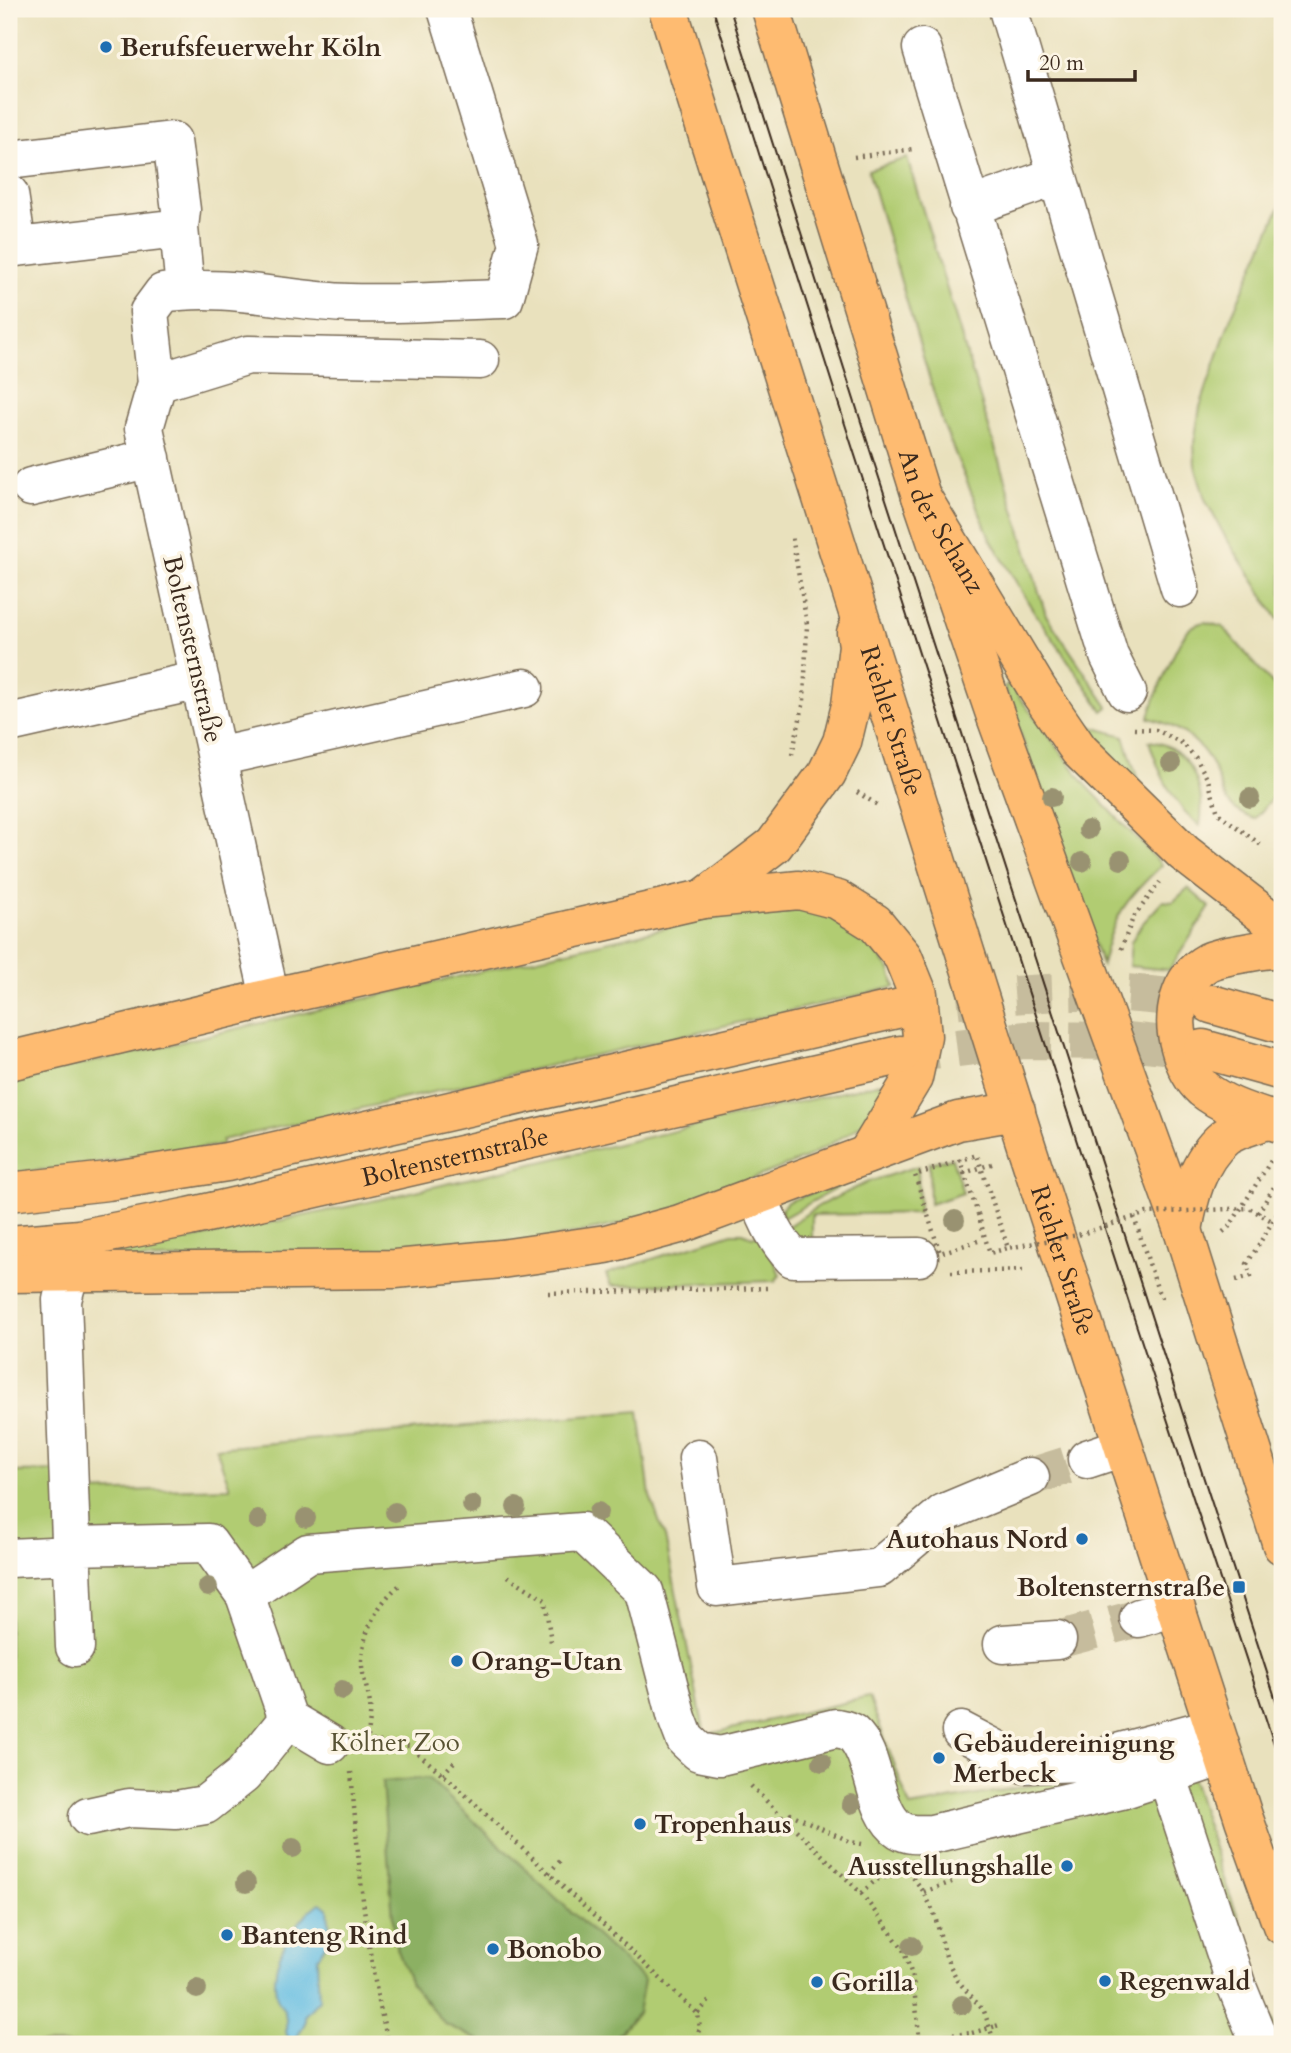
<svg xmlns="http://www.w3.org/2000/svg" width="1291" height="2053" font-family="Cardo,serif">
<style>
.green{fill:#b1cc72;stroke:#767b48;stroke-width:2}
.forest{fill:#8cb064;stroke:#646d41;stroke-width:2}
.water{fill:#65bee3;stroke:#507480;stroke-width:2}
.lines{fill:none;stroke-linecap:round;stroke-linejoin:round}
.minor-tunnel{stroke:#c6bc9d;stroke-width:38;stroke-dasharray:38 19;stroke-linecap:butt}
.major-tunnel{stroke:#c6bc9d;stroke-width:38;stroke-dasharray:38 19;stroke-linecap:butt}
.minor-casing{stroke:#786a56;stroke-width:41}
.major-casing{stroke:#786a56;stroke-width:41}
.path{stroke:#786a56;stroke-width:4.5;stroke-dasharray:2 5;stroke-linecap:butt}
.minor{stroke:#fff;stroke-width:38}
.major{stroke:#febb71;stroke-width:38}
.tram{stroke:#3b2a1e;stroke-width:2}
.path-bridge{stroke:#786a56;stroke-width:4.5;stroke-dasharray:2 5;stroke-linecap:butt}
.tree{fill:#999271}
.poi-dot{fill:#1f6fb2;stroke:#fcf5e5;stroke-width:2.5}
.labels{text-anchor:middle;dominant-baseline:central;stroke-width:7;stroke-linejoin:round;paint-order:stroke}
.poi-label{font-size:26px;font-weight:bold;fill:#3b2a1e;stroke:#fcf5e5;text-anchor:start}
.street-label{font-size:26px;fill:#3b2a1e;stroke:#fcf5e5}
.park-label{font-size:26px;fill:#585233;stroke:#fcf5e5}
</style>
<rect width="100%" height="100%" fill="#fcf5e5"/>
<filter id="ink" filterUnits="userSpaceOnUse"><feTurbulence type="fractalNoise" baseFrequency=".0143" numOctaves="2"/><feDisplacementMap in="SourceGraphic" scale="14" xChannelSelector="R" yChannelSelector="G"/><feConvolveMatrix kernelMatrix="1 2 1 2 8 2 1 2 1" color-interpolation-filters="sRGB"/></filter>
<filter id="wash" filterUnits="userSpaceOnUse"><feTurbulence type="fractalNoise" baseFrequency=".00686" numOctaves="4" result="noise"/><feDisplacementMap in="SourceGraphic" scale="28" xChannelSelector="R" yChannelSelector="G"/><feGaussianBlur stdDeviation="1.57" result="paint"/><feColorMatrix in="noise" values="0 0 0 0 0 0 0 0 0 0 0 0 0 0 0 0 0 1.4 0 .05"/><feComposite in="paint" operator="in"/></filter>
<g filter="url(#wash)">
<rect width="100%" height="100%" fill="#e9e1bd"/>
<path class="green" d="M907,158L1046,615L1108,707L1103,711L1031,607L990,538L943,424L868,170Z
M1282,202V618L1278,619L1223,533L1205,499L1195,465L1194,443L1200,407L1231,317Z
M1205,622L1223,627L1282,695V786L1255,819C1216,805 1227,790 1210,761C1197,737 1175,725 1149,718C1152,702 1178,640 1189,629C1194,625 1199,623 1205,622Z
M1010,685L1087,786L1162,865C1126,899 1113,915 1102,965L1004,687Z
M1073,715L1092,727L1124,736L1139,784L1136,787Z
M1149,741C1192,746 1206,790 1200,826C1173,805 1159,773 1149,741Z
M1188,888L1210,907L1169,970L1129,966L1131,942L1141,925L1163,901L1173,902Z
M750,908L815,909L854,925L890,970L895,987L222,1140V1145L54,1169L9,1173V1080L134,1053Z
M890,1081L869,1118L849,1133L806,1158L650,1218L504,1248L102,1261L108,1249L141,1244L143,1249L351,1206Z
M952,1158L963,1193L930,1204L929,1163Z
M918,1166L919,1213L812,1215V1242H801L785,1228L820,1205L868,1182Z
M860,1175L781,1219L782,1208L787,1202Z
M732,1233H743L752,1237L757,1235L773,1258L780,1275L775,1281L611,1286L606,1274Z
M639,1411L650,1496L665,1537L705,1735L869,1697L910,1807L1185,1758L1224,1879L1254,1961L1246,1966L1282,2038V2044H9V1472L85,1471L86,1492L230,1488L216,1448Z"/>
<path class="forest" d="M428,1778L644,1980L638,2013L616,2037L594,2044H486L445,2024L411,1984L395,1943L382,1782Z"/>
<path class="water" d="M320,1903L328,1908L330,1936L317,1959L319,2000L305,2015V2023L293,2044C281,2030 289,2029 285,2013C283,2006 277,2001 276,1993C270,1960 294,1921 320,1903Z"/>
</g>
<g filter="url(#ink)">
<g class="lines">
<path class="minor-tunnel" d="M1030,1477L1087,1459
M1057,1640L1139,1618"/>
<path class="major-tunnel" d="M901,1008C1004,993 1108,983 1211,1004
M900,1055L1025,1040L1127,1041L1203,1049"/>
<defs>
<path id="minor" d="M1008,9L1180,588
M922,48L1109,656L1127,692
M9,160L172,141L181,210L179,228L185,289
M9,194L17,247L179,228
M969,207L1057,176
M157,383L248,355L480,360
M31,487L151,458
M9,723L200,680
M217,757L524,688
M270,998L144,428L157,383L149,312L163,293C226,283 286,301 349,303C400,305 453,300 504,299L519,244L447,9
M757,1195C767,1219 775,1239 793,1258L919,1257
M698,1458L717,1587L879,1568L944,1513L1030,1477
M1087,1459L1123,1447
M72,1546L208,1543L245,1595L288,1719L330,1744
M9,1558L72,1555
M245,1595L308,1553L582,1532L644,1591L677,1718L685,1739L699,1752L720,1756L836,1728C841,1729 848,1730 852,1733C877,1755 872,1812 900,1830C910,1836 921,1834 932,1834L1121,1790L1167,1775L1237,1987L1257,2036
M1139,1618L1175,1607
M1003,1644L1057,1640
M75,1647L62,1300L78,1242
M961,1731L1024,1764L1083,1762L1214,1727
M1167,1775L1223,1756
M88,1817L129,1808L176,1810L205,1805L243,1775L288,1719"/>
<g id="major">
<path id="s1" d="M668,9L1022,1133L1244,1819L1282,1925"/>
<path id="s2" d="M771,9L921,496L1038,690L1079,750L1184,853L1282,929"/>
<path d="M921,496L995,714L1183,1230L1282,1545"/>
<path d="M703,899L774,845L827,773L842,742L851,705L858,645L856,633"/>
<path d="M1282,949C1269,948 1257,951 1245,953C1233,955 1219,957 1208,962C1178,978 1171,1018 1180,1047C1184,1062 1192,1079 1203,1089C1225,1107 1256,1115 1282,1124"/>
<path d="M1211,1004L1282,1024"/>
<path d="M1203,1049L1282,1071"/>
<path d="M9,1061L270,998L703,899L799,890L838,900L875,923L903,957L918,994L922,1036L913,1078L867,1154"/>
<path d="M9,1192L108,1181L227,1162L901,1008"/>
<path d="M1183,1230C1189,1197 1197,1161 1224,1138C1235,1129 1256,1125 1269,1119"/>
<path id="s3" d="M9,1245L79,1239L189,1217L900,1055"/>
<path d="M9,1273L395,1269L501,1259L606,1244L680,1224L958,1121L1016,1111"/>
</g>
</defs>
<use href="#minor" class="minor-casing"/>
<use href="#major" class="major-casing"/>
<path class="path" d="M854,157L914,149
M1134,729L1156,730L1182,743L1196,758L1208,780L1218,813L1261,845
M792,755L804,701L807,624L792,536
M857,792L879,806
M1121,949L1133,918L1160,882
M960,1159L964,1173L995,1163
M964,1173L978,1214
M1258,1213L1282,1174
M1134,1217L1158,1291L1164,1301
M1279,1225L1282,1227
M1223,1232L1230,1226L1272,1159L1282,1165
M986,1241L990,1253L1008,1248
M951,1272L1027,1270
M1236,1280L1251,1276L1247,1264L1282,1206
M548,1293L770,1288
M508,1576L545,1600L551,1642
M368,1737C369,1726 371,1714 370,1704C368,1691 363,1678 362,1666C361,1634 377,1603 401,1584
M366,1742L368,1740L409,1746L453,1783L698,2014L700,2029L691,2044
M351,1772C359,1864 365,1951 388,2041
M443,1774L454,1762
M751,1786L861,1893L903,1949L913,1978L920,2044
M785,1820L791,1814L851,1842L862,1844
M909,1872L924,1892L934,1913L947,1960L958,1981L984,2011L995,2044
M549,1873L560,1861
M924,1892L952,1882
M861,1893L876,1880L894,1875L901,1869
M698,2013L709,2001
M996,2026L999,2025
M918,2038L972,2033
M384,2044L388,2041L397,2044"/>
<use href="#minor" class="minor"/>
<use href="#major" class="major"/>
<path class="tram" d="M713,9L851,443L1131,1309L1282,1768
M730,9L869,447L1282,1719"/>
<path class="path-bridge" d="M978,1214L986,1241
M978,1241L940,1253L915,1175L977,1155L1008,1248L1078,1235L1147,1213L1249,1208L1279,1225
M972,2033L996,2026"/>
</g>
<g class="tree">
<circle cx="1171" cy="763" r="10"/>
<circle cx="1052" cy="797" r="10"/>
<circle cx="1250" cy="798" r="10"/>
<circle cx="1088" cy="830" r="10"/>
<circle cx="1121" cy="860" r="10"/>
<circle cx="1082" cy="862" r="10"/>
<circle cx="955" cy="1220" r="10"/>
<circle cx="472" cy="1505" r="10"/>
<circle cx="516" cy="1507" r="10"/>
<circle cx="395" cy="1512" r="10"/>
<circle cx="598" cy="1512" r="10"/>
<circle cx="306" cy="1518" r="10"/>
<circle cx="258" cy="1520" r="10"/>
<circle cx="208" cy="1587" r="10"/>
<circle cx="342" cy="1690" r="10"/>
<circle cx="822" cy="1762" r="10"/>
<circle cx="851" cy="1804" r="10"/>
<circle cx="293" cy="1848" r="10"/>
<circle cx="246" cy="1883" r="10"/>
<circle cx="912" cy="1946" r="10"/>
<circle cx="197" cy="1989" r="10"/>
<circle cx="962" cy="2005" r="10"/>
</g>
</g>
<g class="poi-dot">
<circle cx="106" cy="47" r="7"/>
<circle cx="1082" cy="1539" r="7"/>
<rect x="1232" y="1580" width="14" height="14" rx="3.5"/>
<circle cx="457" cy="1661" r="7"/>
<circle cx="939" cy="1758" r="7"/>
<circle cx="640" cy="1824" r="7"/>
<circle cx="1067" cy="1866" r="7"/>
<circle cx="227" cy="1935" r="7"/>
<circle cx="493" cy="1949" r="7"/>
<circle cx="1105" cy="1981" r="7"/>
<circle cx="817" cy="1982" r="7"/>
</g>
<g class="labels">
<g class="poi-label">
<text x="120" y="47">Berufsfeuerwehr Köln</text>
<text x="1068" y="1539" text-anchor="end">Autohaus Nord</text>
<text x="1225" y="1587" text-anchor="end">Boltensternstraße</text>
<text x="471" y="1661">Orang-Utan</text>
<text x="953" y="1743">Gebäudereinigung<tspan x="953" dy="30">Merbeck</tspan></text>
<text x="654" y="1824">Tropenhaus</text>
<text x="1053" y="1866" text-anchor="end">Ausstellungshalle</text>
<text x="241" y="1935">Banteng Rind</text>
<text x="507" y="1949">Bonobo</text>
<text x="1119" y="1981">Regenwald</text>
<text x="831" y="1982">Gorilla</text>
</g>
<g class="street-label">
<text stroke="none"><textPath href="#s2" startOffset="541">An der Schanz</textPath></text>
<text transform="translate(193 649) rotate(77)">Boltensternstraße</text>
<text stroke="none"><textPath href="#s1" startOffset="746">Riehler Straße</textPath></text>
<text stroke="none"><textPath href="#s3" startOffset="455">Boltensternstraße</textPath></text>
<text stroke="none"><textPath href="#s1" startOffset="1312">Riehler Straße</textPath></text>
</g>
<g class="park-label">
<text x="395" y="1742">Kölner Zoo</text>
</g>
</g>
<rect width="1291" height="2053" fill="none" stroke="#fcf5e5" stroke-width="35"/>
<path d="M1028 70v10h107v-10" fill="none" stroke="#3b2a1e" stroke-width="3.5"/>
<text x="1039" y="70" font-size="21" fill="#3b2a1e" stroke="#fcf5e5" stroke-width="5" paint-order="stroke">20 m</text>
</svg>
